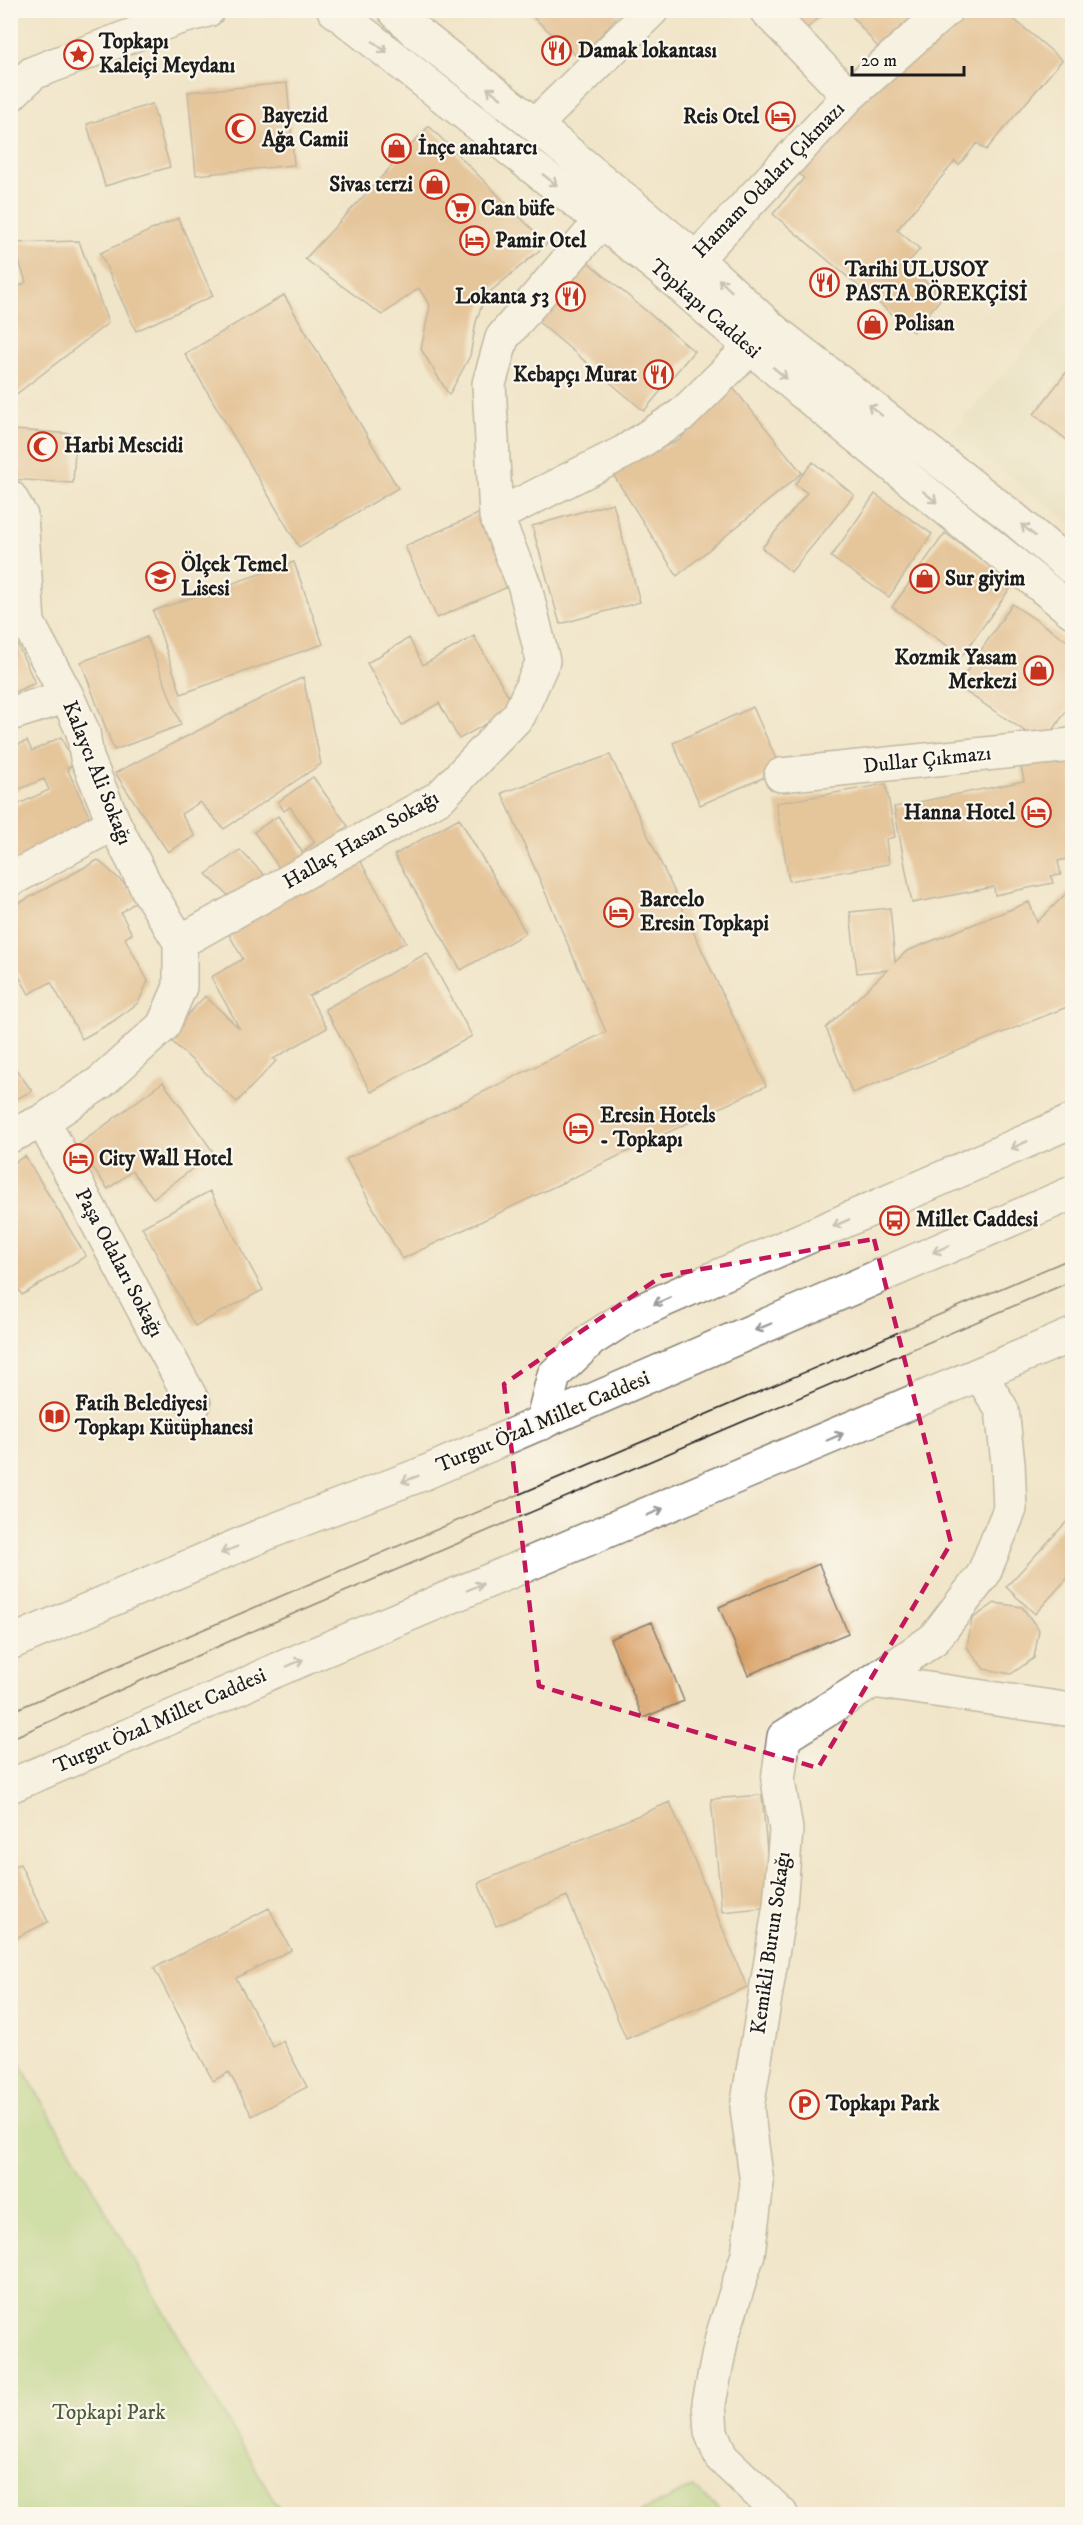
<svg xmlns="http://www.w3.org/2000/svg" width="1083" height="2525" font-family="'IM FELL DW Pica',serif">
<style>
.built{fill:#e1dcba}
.green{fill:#a9d480;stroke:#62784e;stroke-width:1.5}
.building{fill:#d89f65}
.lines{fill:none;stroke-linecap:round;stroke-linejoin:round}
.minor-casing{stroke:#868072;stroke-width:36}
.major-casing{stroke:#868072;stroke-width:36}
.minor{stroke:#fff;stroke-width:33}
.major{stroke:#fff;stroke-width:33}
.tram{stroke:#1c1c1c;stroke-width:1.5}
.oneway{stroke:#999}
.marked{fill:none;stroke:#c2185b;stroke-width:4.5;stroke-dasharray:12 8;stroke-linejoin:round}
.labels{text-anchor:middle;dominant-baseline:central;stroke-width:4.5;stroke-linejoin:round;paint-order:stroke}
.poi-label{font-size:21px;font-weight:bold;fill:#1c1c1c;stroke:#fbf7ec;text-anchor:start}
.street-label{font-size:21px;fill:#1c1c1c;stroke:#fbf7ec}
.park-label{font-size:21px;fill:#4d5c3f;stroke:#fbf7ec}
</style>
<rect width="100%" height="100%" fill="#fbf7ec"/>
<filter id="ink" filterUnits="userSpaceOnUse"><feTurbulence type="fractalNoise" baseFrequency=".0167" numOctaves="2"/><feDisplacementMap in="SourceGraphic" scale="12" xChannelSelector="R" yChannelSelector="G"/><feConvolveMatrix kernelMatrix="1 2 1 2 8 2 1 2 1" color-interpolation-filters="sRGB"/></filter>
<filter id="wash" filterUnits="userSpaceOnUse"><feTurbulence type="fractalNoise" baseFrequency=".008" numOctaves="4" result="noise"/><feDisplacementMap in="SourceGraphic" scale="24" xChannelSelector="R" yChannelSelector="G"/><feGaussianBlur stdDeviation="1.35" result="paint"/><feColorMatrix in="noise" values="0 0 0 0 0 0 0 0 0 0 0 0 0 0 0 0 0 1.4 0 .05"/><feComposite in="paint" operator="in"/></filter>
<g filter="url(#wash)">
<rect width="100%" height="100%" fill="#f1e5c9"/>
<path class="built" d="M1072,296V524L951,433Z"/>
<path class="green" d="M11,2048L282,2514L11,2513Z
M693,2487L726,2514H637Z"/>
<g id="blocks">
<path class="building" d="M525,10H623L580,59Z
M787,10H828L805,30Z
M847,10H928L881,51Z
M964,10H1003L1062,60L986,150L977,143L959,165L955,161L897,230L920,249L906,265L943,296L913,332L773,214L804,178L793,169L865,83L947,31Z
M1059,10H1072V24Z
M287,83L294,165L196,175L188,92Z
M152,104L170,167L105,186L87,124Z
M429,126L547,244L485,296L476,322L470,356L449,395L421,349L430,306L419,288L382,315L305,259Z
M178,218L213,296L136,331L100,253Z
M79,241L108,323L10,399V293L26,282L13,243Z
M584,259L694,351L644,411L535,319Z
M284,295L398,488L299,547L185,354Z
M1072,365V444L1034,414Z
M726,379L802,473L677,576L611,471L680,440Z
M13,430L76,434L73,483L10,479Z
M813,462L854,495L791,572L762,548L807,493L795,484Z
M875,494L932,534L889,597L831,557Z
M613,503L640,602L560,624L532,526Z
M485,511L517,583L437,618L405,546Z
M945,533L1014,583L962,656L892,607Z
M294,562L323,644L181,694L153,611Z
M1012,604L1072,644V702L1044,744L957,686Z
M10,628L35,683L10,694Z
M474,636L515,708L459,739L439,703L402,725L367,663L409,638L423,665Z
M147,637L181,725L114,750L81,662Z
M303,677L321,764L224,829L200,802L181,814L195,836L168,852L115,773Z
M753,707L781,770L700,805L673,743Z
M61,737L74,765L67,768L93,825L10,874V808L49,790L44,779L10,793V748L27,741L32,751Z
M1072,751V858L1058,861L1061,875L1051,876L1053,883L995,895L994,887L912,903L894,807L1024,781L1020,762Z
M610,755L766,1086L402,1259L346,1159L606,1032L502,793Z
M313,777L348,826L340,832L343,836L314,863L305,850L315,842L290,807L284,811L278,802Z
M886,784L895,837L886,839L889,864L789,881L776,803Z
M278,816L307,859L284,875L254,832Z
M459,818L526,933L461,970L394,855Z
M240,850L269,880L233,900L206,874Z
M358,857L406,942L309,996L327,1028L273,1059L276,1061L237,1102L167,1037L205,996L240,1029L211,977L243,959L227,931Z
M98,860L140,898L121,913L132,934L125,938L148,981L138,1003L112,1022L82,1039L51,982L29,994L10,960V908Z
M1072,888V1005L852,1093L826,1028L887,970L857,973L850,912L890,908L895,962L907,951L1029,902L1037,922Z
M427,953L472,1036L371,1092L325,1009Z
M10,1061L32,1091L10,1102Z
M163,1082L214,1153L153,1198L132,1171L108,1189L77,1146Z
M25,1156L86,1256L22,1295L10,1275V1165Z
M210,1191L263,1290L195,1326L142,1227Z
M1072,1516V1573L1035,1614L1006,1587Z
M819,1564L848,1633L748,1675L719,1607Z
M995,1603L1022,1607L1039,1630L1034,1658L1011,1674L984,1669L967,1647L972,1619Z
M652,1622L684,1701L643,1718L610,1639Z
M762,1795L772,1907L722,1912L711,1799Z
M670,1802L747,1987L626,2039L567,1896L496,1926L478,1883Z
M20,1864L48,1922L10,1941V1868Z
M269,1908L291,1950L236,1978L273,2047L283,2041L307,2087L252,2116L229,2072L213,2081L154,1968Z"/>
</g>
</g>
<g filter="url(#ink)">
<use href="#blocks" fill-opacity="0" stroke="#868072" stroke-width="1.5"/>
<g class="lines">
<defs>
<path id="minor" d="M766,10L849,96
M10,95L33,73L175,19L208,10
M535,125L652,10
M676,280L849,96L946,10
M10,497L21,516L28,623
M496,516L624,452L683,414L750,348L773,330
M10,607L28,623L67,696L83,732L87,758L114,823L148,890L180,942
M10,714L67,696
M781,775L1072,745
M10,880L114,823
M180,942L440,797L519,715L543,661L525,587L496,516L489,384L502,338L601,221
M43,1121L194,1404
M10,1136L43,1121L101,1082L163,1026L180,987V942
M542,1423L554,1375L592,1339L628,1316L1072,1121
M873,1681L1072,1710
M781,2514L721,2457L711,2432L709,2403L722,2337L748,2254L757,2183L747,2108L780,1905L786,1830L778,1780L784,1737L873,1681L934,1639L983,1575L1010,1509L1008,1463L1002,1410L981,1376"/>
<path id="major" d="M334,10L601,221L675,281L801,391L1072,611
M394,10L415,31L535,125L695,258L773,330L1013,518L1072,568
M10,1643L272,1531L422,1474L1072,1193
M10,1786L239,1688L265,1675L1072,1335"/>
</defs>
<use href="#minor" class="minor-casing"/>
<use href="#major" class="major-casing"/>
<use href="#minor" class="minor"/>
<use href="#major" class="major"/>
<path class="tram" d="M10,1712L1072,1258
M10,1739L246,1634L1072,1281"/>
</g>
<defs><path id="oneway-shaft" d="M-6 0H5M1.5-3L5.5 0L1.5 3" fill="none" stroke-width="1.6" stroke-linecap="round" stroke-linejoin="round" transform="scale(1.5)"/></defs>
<g class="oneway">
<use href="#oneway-shaft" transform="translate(380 47) rotate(38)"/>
<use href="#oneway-shaft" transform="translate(494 93) rotate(-142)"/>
<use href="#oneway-shaft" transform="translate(550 180) rotate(38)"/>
<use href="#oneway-shaft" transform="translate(725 285) rotate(-137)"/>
<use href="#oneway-shaft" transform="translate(780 373) rotate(40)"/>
<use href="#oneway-shaft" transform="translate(875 410) rotate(-142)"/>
<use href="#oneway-shaft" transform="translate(930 497) rotate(39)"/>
<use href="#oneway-shaft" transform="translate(1028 530) rotate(-140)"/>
<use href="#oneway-shaft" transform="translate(1019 1145) rotate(156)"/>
<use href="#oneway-shaft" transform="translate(841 1223) rotate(156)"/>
<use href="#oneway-shaft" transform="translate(941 1249) rotate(157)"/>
<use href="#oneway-shaft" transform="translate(662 1301) rotate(156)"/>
<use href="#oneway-shaft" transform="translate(763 1327) rotate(157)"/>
<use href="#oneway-shaft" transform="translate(835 1437) rotate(-23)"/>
<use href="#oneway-shaft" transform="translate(410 1479) rotate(159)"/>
<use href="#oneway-shaft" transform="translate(655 1512) rotate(-23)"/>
<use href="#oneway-shaft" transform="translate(229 1550) rotate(157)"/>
<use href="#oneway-shaft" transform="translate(475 1587) rotate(-23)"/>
<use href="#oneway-shaft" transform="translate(295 1663) rotate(-23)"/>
</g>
</g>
<path d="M0 0H1083V2525H0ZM874,1239L951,1543L818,1768L539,1686L504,1384L662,1276Z" fill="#f1e5c9" fill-opacity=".55" fill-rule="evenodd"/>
<path class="marked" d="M874,1239L951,1543L818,1768L539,1686L504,1384L662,1276Z"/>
<defs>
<symbol id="restaurant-ring" viewBox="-11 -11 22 22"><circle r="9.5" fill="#fbf7ec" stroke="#c8321e" stroke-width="1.5"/><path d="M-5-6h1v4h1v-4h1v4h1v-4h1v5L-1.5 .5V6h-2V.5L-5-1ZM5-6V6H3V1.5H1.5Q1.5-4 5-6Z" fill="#c8321e"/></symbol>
<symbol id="sight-ring" viewBox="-11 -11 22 22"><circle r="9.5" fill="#fbf7ec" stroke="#c8321e" stroke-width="1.5"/><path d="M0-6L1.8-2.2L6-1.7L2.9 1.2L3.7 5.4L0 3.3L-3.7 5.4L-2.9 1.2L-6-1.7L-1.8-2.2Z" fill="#c8321e"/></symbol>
<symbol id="hotel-ring" viewBox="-11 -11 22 22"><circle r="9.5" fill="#fbf7ec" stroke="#c8321e" stroke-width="1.5"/><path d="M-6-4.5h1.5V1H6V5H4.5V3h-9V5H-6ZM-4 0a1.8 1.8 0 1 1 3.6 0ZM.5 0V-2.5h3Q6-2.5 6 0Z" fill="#c8321e"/></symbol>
<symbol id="mosque-ring" viewBox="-11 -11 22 22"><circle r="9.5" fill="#fbf7ec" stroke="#c8321e" stroke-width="1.5"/><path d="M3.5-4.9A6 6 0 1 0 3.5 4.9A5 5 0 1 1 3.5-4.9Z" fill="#c8321e"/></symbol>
<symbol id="shop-ring" viewBox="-11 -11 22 22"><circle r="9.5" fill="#fbf7ec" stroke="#c8321e" stroke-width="1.5"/><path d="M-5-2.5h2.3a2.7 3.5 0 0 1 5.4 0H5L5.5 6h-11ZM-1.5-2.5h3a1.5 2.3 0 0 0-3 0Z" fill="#c8321e"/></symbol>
<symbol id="supermarket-ring" viewBox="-11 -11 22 22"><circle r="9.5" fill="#fbf7ec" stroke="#c8321e" stroke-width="1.5"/><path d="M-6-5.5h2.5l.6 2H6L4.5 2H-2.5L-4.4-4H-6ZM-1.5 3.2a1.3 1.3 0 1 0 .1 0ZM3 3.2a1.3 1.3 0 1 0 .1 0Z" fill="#c8321e"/></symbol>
<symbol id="school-ring" viewBox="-11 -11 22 22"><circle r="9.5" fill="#fbf7ec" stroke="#c8321e" stroke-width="1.5"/><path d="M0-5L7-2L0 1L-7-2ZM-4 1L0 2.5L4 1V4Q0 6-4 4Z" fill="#c8321e"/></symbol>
<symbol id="bus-ring" viewBox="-11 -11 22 22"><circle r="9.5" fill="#fbf7ec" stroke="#c8321e" stroke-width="1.5"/><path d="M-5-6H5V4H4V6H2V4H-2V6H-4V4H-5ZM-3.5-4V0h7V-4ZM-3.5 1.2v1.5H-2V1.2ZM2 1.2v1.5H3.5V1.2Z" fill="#c8321e"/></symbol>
<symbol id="library-ring" viewBox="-11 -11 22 22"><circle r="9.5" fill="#fbf7ec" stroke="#c8321e" stroke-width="1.5"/><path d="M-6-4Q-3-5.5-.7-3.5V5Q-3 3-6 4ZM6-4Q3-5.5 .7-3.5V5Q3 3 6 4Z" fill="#c8321e"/></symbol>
<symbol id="parking-ring" viewBox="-11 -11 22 22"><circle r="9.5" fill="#fbf7ec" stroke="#c8321e" stroke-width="1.5"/><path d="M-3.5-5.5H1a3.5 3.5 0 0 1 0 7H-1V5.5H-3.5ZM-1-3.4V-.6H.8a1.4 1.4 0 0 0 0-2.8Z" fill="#c8321e"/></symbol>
</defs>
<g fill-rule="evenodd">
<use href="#restaurant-ring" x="540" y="34" width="33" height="33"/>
<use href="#sight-ring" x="62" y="38" width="33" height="33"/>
<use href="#hotel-ring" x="764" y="100" width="33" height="33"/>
<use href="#mosque-ring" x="224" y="112" width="33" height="33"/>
<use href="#shop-ring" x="380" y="132" width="33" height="33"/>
<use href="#shop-ring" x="418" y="168" width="33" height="33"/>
<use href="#supermarket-ring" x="444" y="192" width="33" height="33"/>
<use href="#hotel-ring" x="458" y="224" width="33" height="33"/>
<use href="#restaurant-ring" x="808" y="266" width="33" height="33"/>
<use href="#restaurant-ring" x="554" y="280" width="33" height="33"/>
<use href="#shop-ring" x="856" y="308" width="33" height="33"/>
<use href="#restaurant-ring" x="642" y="358" width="33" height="33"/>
<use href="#mosque-ring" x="26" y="430" width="33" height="33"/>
<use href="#school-ring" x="144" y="560" width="33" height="33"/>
<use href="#shop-ring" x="908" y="562" width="33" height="33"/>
<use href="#shop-ring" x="1022" y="654" width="33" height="33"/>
<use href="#hotel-ring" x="1020" y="796" width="33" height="33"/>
<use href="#hotel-ring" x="602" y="896" width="33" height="33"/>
<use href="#hotel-ring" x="562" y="1112" width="33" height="33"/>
<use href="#hotel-ring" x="62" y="1142" width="33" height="33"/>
<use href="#bus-ring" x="878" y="1204" width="33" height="33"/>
<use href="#library-ring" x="38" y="1400" width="33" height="33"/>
<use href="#parking-ring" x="788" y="2088" width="33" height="33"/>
</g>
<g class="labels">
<g class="poi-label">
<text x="99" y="42">Topkapı<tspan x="99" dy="24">Kaleiçi Meydanı</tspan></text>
<text x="578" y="51">Damak lokantası</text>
<text x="262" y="116">Bayezid<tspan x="262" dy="24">Ağa Camii</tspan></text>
<text x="759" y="117" text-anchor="end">Reis Otel</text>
<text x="418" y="148">İnçe anahtarcı</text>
<text x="413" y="185" text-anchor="end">Sivas terzi</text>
<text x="481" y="209">Can büfe</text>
<text x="495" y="241">Pamir Otel</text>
<text x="845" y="270">Tarihi ULUSOY<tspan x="845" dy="24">PASTA BÖREKÇİSİ</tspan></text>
<text x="549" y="297" text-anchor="end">Lokanta 53</text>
<text x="894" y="324">Polisan</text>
<text x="637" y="375" text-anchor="end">Kebapçı Murat</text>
<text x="64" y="446">Harbi Mescidi</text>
<text x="181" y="565">Ölçek Temel<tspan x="181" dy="24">Lisesi</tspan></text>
<text x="945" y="579">Sur giyim</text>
<text x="1017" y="658" text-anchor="end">Kozmik Yasam<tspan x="1017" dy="24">Merkezi</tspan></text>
<text x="1015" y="813" text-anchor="end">Hanna Hotel</text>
<text x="640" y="900">Barcelo<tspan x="640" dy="24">Eresin Topkapi</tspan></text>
<text x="600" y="1116">Eresin Hotels<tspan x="600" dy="24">- Topkapı</tspan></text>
<text x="99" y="1159">City Wall Hotel</text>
<text x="916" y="1220">Millet Caddesi</text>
<text x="75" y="1404">Fatih Belediyesi<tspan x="75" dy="24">Topkapı Kütüphanesi</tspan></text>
<text x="826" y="2104">Topkapı Park</text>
</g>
<g class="street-label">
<text transform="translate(769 180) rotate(-46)">Hamam Odaları Çıkmazı</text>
<text transform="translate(705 309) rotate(41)">Topkapı Caddesi</text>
<text transform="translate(927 760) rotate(-6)">Dullar Çıkmazı</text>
<text transform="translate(97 773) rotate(68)">Kalaycı Ali Sokağı</text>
<text transform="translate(361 840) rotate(-30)">Hallaç Hasan Sokağı</text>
<text transform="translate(119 1263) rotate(62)">Paşa Odaları Sokağı</text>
<text transform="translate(543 1422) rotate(-23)">Turgut Özal Millet Caddesi</text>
<text transform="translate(160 1721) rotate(-24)">Turgut Özal Millet Caddesi</text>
<text transform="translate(771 1943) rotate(-82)">Kemikli Burun Sokağı</text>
</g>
<g class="park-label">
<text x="109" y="2413">Topkapi Park</text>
</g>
</g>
<rect width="1083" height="2525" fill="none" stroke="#fbf7ec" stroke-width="36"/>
<path d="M852 66v9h112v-9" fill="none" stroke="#1c1c1c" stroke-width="3"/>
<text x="861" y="66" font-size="18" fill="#1c1c1c" stroke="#fbf7ec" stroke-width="4.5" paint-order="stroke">20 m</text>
</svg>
